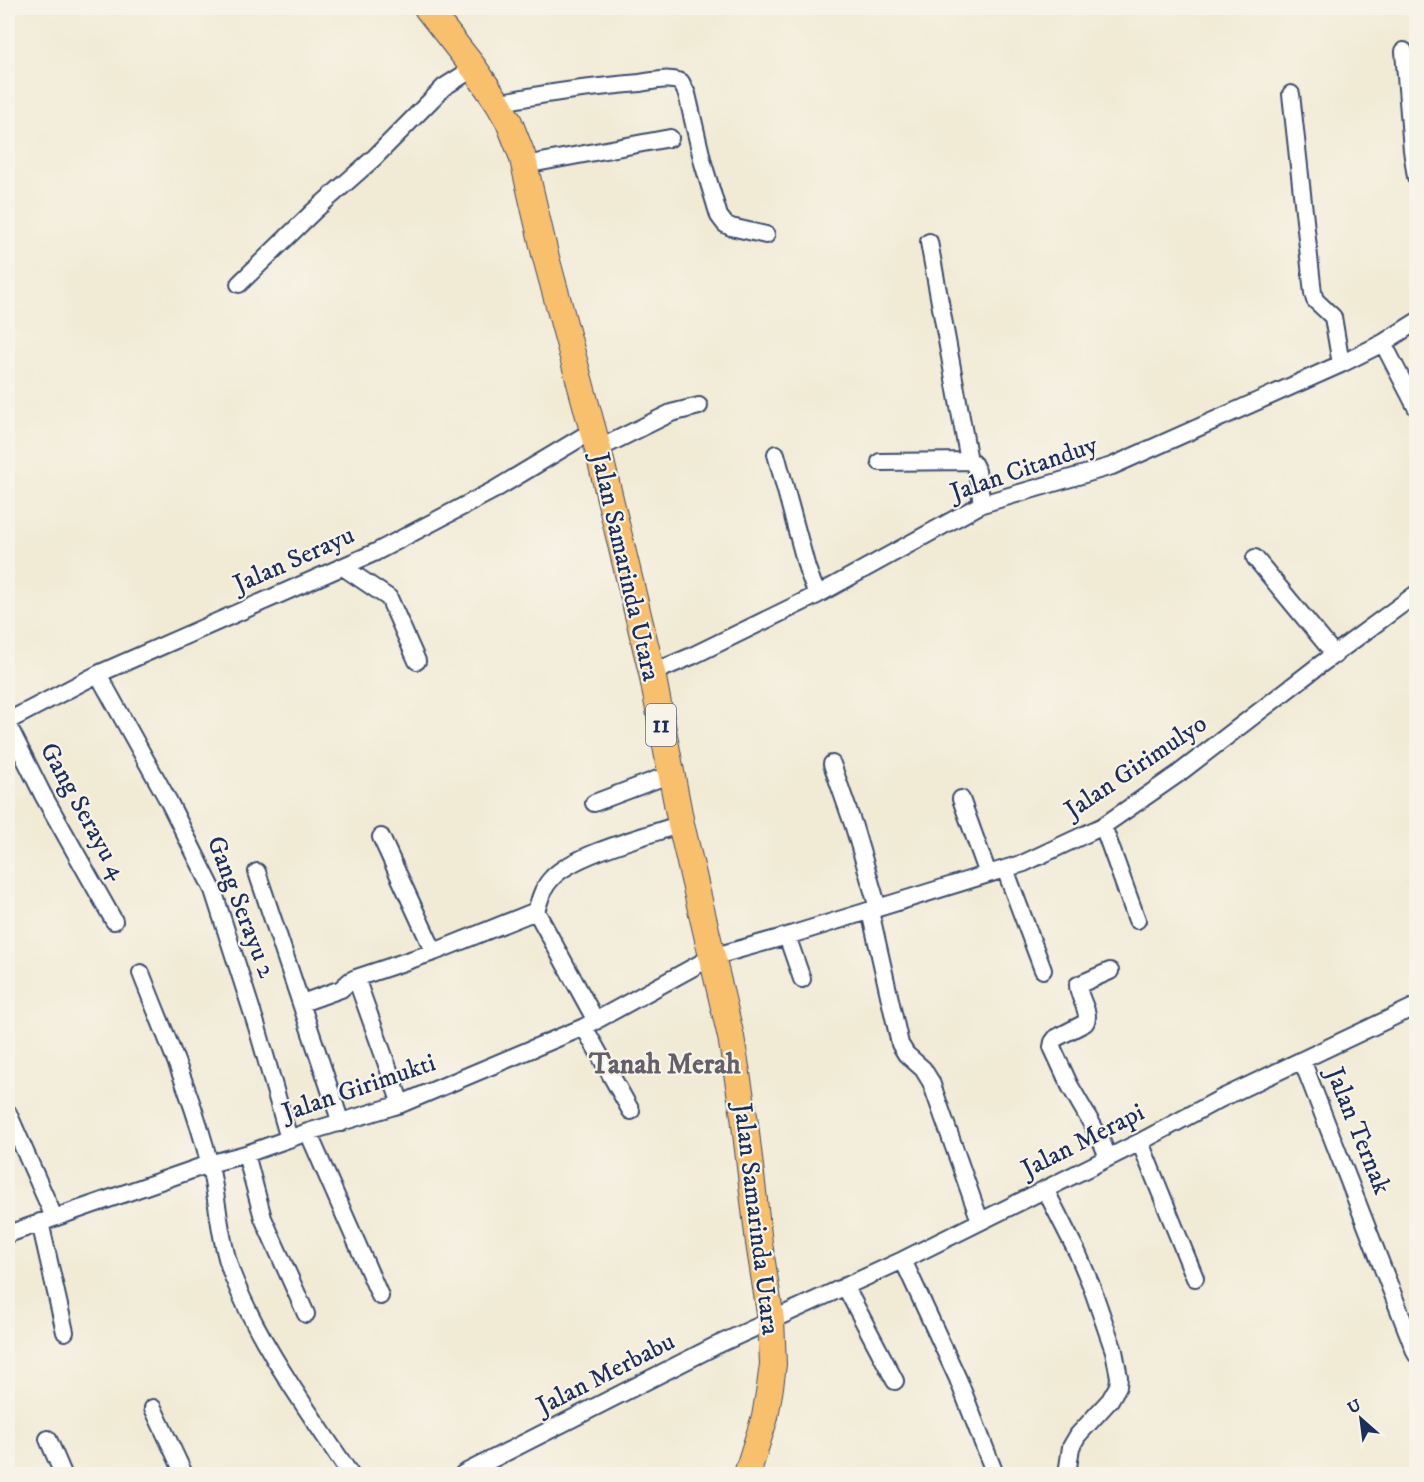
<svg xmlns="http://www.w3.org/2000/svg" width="1424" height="1482" font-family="'IM FELL DW Pica',serif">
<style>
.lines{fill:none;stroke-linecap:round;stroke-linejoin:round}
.minor-casing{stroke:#3b4b70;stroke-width:20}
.highway-casing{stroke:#3b4b70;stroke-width:28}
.minor{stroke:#fff;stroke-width:16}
.highway{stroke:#f8bf6c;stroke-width:26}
.labels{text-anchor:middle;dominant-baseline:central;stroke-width:4.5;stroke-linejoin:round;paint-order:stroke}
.shield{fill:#f7f3e8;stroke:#5d6a87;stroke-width:1.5}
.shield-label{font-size:24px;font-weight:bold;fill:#1b2f5e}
.street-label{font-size:26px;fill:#1b2f5e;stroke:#f7f3e8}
.quarter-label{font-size:28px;font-weight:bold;fill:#636069;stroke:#f7f3e8}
</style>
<rect width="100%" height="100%" fill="#f7f3e8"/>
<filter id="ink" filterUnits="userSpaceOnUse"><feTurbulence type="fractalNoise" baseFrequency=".0167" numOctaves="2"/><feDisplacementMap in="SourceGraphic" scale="12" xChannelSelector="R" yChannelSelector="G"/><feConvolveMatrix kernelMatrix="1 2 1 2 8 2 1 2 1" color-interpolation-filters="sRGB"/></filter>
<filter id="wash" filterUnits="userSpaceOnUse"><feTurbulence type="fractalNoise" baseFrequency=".008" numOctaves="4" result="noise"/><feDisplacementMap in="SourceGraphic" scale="24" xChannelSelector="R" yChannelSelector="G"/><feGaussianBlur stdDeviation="1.35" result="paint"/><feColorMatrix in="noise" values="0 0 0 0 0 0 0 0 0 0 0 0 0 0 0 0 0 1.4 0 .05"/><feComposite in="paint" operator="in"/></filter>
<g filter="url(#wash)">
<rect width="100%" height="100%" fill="#f1ebd5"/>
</g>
<g filter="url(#ink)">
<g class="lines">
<defs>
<path id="minor" d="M1404,51L1412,150L1416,177
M1291,94L1313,293L1315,300L1333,317L1341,364
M498,103C544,93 592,87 640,83C654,81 667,77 681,82L687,94L703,163L719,216L725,224L731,227L766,235
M525,165L670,138
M929,242L969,461
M239,284L314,211L374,158L444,87L474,68
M1383,343L1416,407
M598,449L671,413L699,406
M776,454L807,568L817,595
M880,462L969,461L973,463L977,471L982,504
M1255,558L1335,655
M343,567L389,598L417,661
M652,673L692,656L817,595L982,504L1112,466L1341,364L1383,343L1416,322
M98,674L169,802L213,890L257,1027L289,1139
M8,721L98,674L376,552L494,490L592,431
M8,725L43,795L114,921
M832,764L854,827L878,908
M961,799L988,874
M594,803L671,774
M1103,826L1137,920
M381,837L434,952
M1005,869L1043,970
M257,872L341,1123
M536,911C540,899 543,887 552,878C574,854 649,835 681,824
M870,911L900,1044L906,1054L923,1069L931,1082L980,1221
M787,936L802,979
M141,973C165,1035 193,1097 209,1162C218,1199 219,1238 232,1274C260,1346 308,1410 350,1474
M302,1003L341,989L350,981L356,978
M584,1027L631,1111
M1302,1060L1416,1354
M401,1104L356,978L434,952L536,911L596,1021
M8,1113L54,1217
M308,1132L380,1296
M1140,1142L1195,1278
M246,1154L263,1218L306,1314
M1108,1157L1100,1138L1070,1086L1052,1047L1053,1042L1056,1038L1085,1023C1092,1013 1078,998 1078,985L1110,971
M1045,1189L1078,1254L1091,1285L1114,1351L1119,1377L1118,1386L1110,1400L1078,1435L1071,1447L1067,1474
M40,1222L65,1332
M8,1234L209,1164L246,1154L308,1132L401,1104L584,1027L712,957L787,936L1024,863L1103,826L1178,774L1317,667L1416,594
M903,1260L958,1379L995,1474
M845,1286L895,1381
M153,1408L184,1474
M48,1439L63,1474
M463,1474L715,1346L903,1260L1140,1142L1220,1099L1416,1006"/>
<path id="highway" d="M427,8L474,68L498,103L509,122L522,155L545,254L598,449L652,673L681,824L731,1037L744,1116L759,1243L771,1320L773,1364L770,1387L765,1417L747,1474"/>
</defs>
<use href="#minor" class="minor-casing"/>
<use href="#highway" class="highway-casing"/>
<use href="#minor" class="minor"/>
<use href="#highway" class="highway"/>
</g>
</g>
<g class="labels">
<rect class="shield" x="646" y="704" width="30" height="42" rx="4.5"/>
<g class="shield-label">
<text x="661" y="725">11</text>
</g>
<g class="street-label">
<text transform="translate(1024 469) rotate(-19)">Jalan Citanduy</text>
<text transform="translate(294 560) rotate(-24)">Jalan Serayu</text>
<text transform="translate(625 567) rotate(77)">Jalan Samarinda Utara</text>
<text transform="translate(1136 767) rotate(-34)">Jalan Girimulyo</text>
<text transform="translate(83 811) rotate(61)">Gang Serayu 4</text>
<text transform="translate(241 907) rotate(69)">Gang Serayu 2</text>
<text transform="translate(359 1088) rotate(-19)">Jalan Girimukti</text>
<text transform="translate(1358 1131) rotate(68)">Jalan Ternak</text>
<text transform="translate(1083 1141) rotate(-27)">Jalan Merapi</text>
<text transform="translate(756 1219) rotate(83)">Jalan Samarinda Utara</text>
<text transform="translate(606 1374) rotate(-27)">Jalan Merbabu</text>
</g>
<g class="quarter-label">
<text x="665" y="1064">Tanah Merah</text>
</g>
</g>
<rect width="1424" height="1482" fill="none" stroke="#f7f3e8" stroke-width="30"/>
<g transform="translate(1361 1419) rotate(332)" stroke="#f7f3e8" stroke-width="4.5" paint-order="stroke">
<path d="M0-4.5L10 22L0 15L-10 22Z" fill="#1b2f5e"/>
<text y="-9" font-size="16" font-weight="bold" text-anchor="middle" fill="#1b2f5e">U</text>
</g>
</svg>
